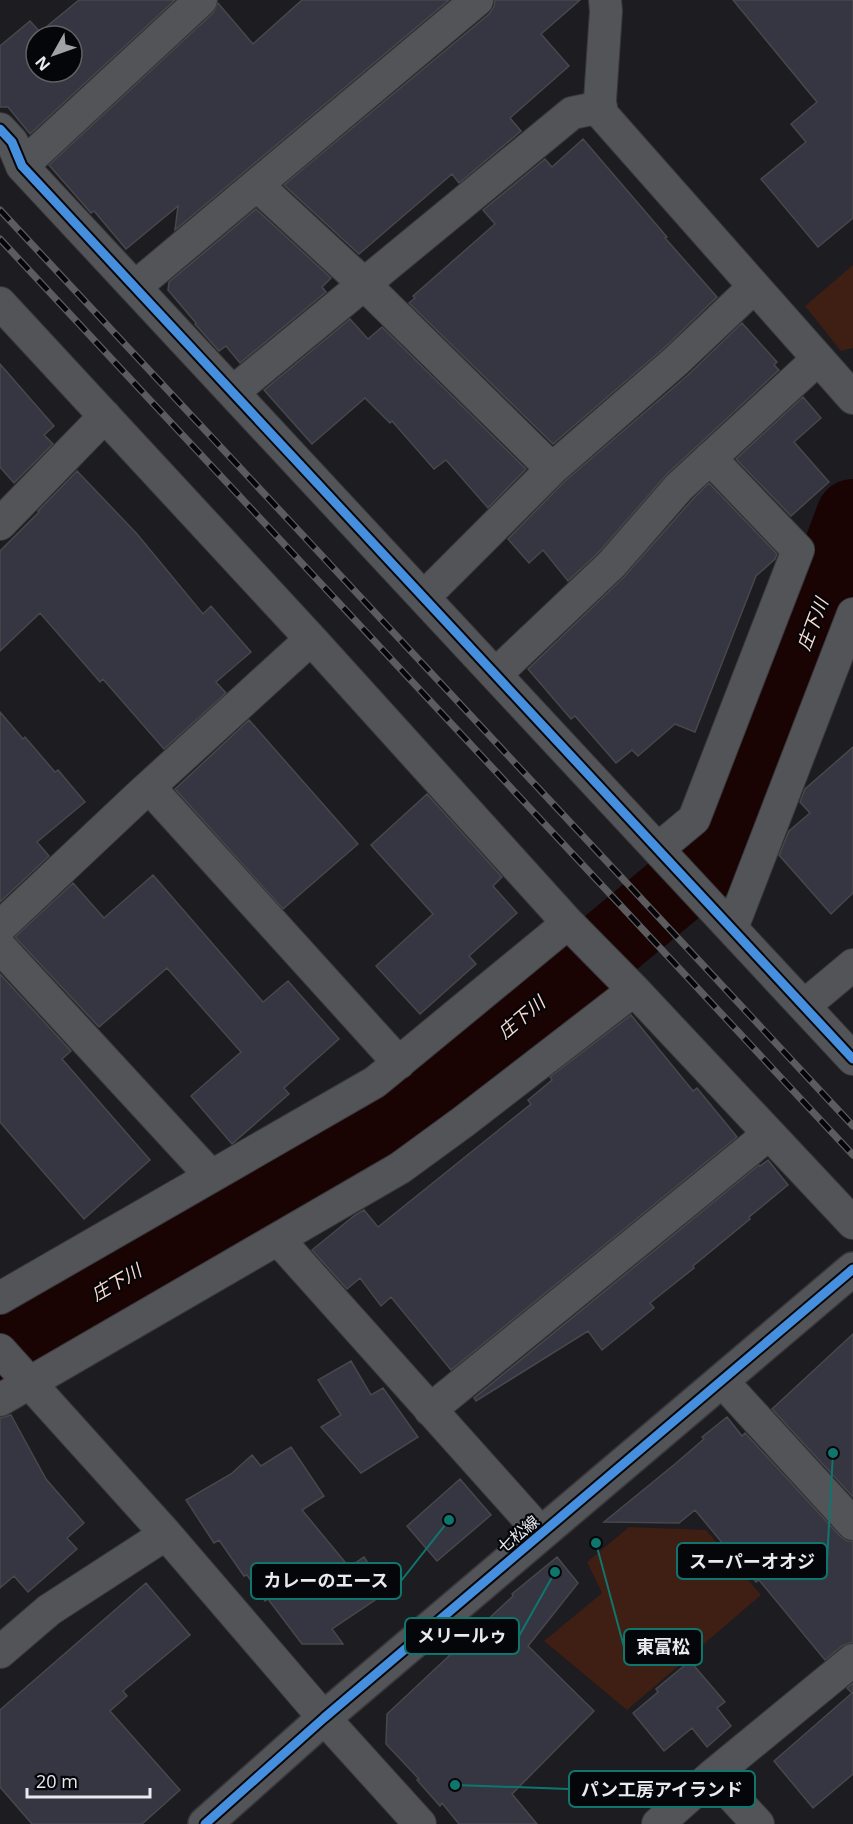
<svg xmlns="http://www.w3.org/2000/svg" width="853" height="1824" font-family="'Open Sans','Noto Sans JP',sans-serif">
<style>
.green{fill:#3f1e13}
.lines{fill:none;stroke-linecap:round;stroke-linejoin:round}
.river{stroke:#190303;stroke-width:74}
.building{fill:#353641;stroke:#47474c;stroke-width:1.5;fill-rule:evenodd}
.minor-casing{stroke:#38383c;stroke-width:34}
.tertiary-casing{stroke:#38383c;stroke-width:36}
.minor{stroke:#535458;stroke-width:32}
.tertiary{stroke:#535458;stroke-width:33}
.rail-casing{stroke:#5c5c5f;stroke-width:7}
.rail{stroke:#050609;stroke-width:4.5;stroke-dasharray:14;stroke-linecap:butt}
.cycleway-casing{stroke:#050609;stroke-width:13}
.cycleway{stroke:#468fdf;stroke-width:9}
.labels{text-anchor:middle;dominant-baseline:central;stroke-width:4.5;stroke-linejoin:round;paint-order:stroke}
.street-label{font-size:16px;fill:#e8eaf0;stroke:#050609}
.water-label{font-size:18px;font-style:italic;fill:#ffdbcf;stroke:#050609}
.leader{fill:none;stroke:#0f766e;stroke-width:2}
.callout-dot{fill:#0f766e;stroke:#050609;stroke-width:2}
.callout{fill:#050609;stroke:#0f766e;stroke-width:2}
.callout-label{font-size:18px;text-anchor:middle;font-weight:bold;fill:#e8eaf0}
</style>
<rect width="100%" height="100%" fill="#1c1c21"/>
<path class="green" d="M853,265V348L841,351L805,306Z
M629,1527L706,1530L761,1595L627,1710L544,1641L602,1593L587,1562Z"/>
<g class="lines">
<path class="river" d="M0,1348L396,1121L719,853L783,703L853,516"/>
</g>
<path class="building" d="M79,0H175L30,134L8,107H0V46L30,21L40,32ZM36,36H72V72H36Z
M302,0H449L175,230L178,206L126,249L94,211L91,213L49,165L213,13L218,3L253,44Z
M495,0H580L541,34L569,66L510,118L521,131L459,183L452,174L359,254L284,185L489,14L494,7Z
M733,0H853V218L818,247L761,179L806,142L791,124L817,102Z
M583,139L667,237L665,238L717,297L664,348L553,444L409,303L415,298L413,296L495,224L483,210L545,159L552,167Z
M256,209L331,278L322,287L326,292L240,363L226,346L219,351L195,324L196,323L168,290L169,282Z
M350,319L368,339L382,327L526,469L488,508L446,460L434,469L392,421L390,423L365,398L312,444L264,390Z
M742,323L777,362L774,365L779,370L667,474L599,552L568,581L543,550L529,563L508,539L564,482L688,375Z
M0,364L54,426L44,435L53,444L14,483L0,467Z
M803,397L821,418L794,442L829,482L791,516L736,459Z
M77,471L137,534L203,614L211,606L251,652L216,682L226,693L164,749L103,679L100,682L40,613L0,651V551L39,512L38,511Z
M709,483L777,554L775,559L756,576L695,732L675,724L638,756L632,750L616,763L575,716L571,719L528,669L624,577L692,500Z
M0,712L23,739L25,737L55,772L58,770L85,802L37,842L49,856L0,902Z
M249,720L358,844L283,909L175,789Z
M853,747V893L831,914L779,855L789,831L810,813L800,802L805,789Z
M427,794L502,877L493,886L517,913L469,956L476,964L420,1014L376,966L433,914L371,845Z
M153,875L263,1002L288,981L339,1039L284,1088L289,1094L232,1144L191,1096L241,1052L167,968L99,1027L15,937L73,883L104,918Z
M0,974L71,1051L62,1059L150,1160L84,1219L0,1122Z
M631,1015L693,1091L697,1088L737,1137L451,1370L391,1297L381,1306L360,1278L347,1289L312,1250L355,1215L364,1210L378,1227L531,1104L528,1100L552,1080L550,1077Z
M768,1160L788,1185L749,1217L750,1219L693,1266L694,1268L650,1303L654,1308L602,1350L588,1331L476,1401L474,1398L759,1165L760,1166Z
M853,1334V1497L772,1409Z
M351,1361L371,1395L383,1388L418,1437L361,1473L321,1427L341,1415L318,1380Z
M11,1415L46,1479L84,1523L67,1538L77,1549L28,1592L14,1576L0,1588V1418Z
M727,1417L742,1436L745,1433L840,1536L847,1541H853V1642L842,1646L825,1660L759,1580L756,1582L726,1544L724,1545L695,1510L679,1523L604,1522L675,1464L704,1439L702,1437Z
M291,1447L324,1496L302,1510L349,1567L364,1557L387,1592L332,1629L343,1644H302L268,1599L265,1601L247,1575L244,1576L219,1540L214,1543L186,1500L231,1474L252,1455L261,1466Z
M460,1479L491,1515L437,1561L407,1526Z
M557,1557L578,1583L528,1646L594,1711L512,1794L537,1824H459L442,1803L440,1806L417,1780L419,1779L386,1744L387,1714L513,1596L512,1594Z
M146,1583L190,1635L123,1691L127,1696L110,1711L180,1790L142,1824H32L0,1787V1710Z
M690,1661L725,1702L717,1708L731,1726L707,1747L692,1728L664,1751L633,1713L658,1692L656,1689Z
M853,1683V1774L813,1808L774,1761L852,1693L847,1688Z"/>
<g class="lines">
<defs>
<path id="minor" d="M605,0L606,11L600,100L601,113L853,398
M0,129L12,142L22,166L853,1059
M22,166L201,0
M257,185L363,283L552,469
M135,287L477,0
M0,303L311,639L568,923L634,990L853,1223
M233,392L572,113L601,107
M0,524L105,416
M424,597L552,469L676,361L754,287
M496,674L612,564L679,487L818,359
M149,787L399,1063
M658,849L694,819L798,550L710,458
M0,927L138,797L311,639
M732,928L853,614
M0,947L211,1176
M804,1006L853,965
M278,1239L541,1533
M0,1298L375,1082L568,923
M0,1350L166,1534L324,1718L420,1824
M722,1381L853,1524
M0,1400L400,1168L463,1122L634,990
M430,1410L769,1134
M0,1652L49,1610L166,1534
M713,1775L758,1824
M658,1824L713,1775L853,1660"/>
<path id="tertiary" d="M205,1824L324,1718L853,1269"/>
</defs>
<use href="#minor" class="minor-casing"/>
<use href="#tertiary" class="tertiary-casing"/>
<use href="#minor" class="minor"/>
<use href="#tertiary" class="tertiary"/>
<defs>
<path id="rail" d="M0,210L853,1126
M0,239L853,1155"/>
</defs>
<use href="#rail" class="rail-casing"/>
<use href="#rail" class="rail"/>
<defs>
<path id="cycleway" d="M0,129L12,142L22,166L853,1059
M205,1824L324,1718L853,1269"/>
</defs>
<use href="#cycleway" class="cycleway-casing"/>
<use href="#cycleway" class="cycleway"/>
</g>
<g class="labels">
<g class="street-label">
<text transform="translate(518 1534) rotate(-40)">七松線</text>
</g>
<g class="water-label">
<text transform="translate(812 624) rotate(-69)">庄下川</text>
<text transform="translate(521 1017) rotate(-40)">庄下川</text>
<text transform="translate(116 1282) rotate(-30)">庄下川</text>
</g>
</g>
<path class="leader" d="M833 1453L827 1561M449 1520L401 1581M555 1572L519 1636M596 1543L624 1647M455 1785L569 1789"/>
<g class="callout-dot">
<circle cx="833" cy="1453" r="6"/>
<circle cx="449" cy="1520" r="6"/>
<circle cx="555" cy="1572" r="6"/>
<circle cx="596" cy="1543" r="6"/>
<circle cx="455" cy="1785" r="6"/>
</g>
<g class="callout">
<rect x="677" y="1543" width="150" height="36" rx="6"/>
<rect x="251" y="1563" width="150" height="36" rx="6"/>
<rect x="405" y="1618" width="114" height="36" rx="6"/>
<rect x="624" y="1629" width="78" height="36" rx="6"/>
<rect x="569" y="1771" width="186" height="36" rx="6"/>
</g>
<g class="callout-label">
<text x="752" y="1568">スーパーオオジ</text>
<text x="326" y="1587">カレーのエース</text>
<text x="462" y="1642">メリールゥ</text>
<text x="663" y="1653">東富松</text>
<text x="662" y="1796">パン工房アイランド</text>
</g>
<g transform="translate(54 54) rotate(230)"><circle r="28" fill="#050609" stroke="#606165" stroke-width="1.5"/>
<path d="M0-4.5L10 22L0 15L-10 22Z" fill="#a1a2a8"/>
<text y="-9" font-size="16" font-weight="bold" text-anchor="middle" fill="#e8eaf0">N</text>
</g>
<path d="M27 1788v9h123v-9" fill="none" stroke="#e8eaf0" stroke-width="3"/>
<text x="36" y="1788" font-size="18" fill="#e8eaf0" stroke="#050609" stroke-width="4.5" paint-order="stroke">20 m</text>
</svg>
